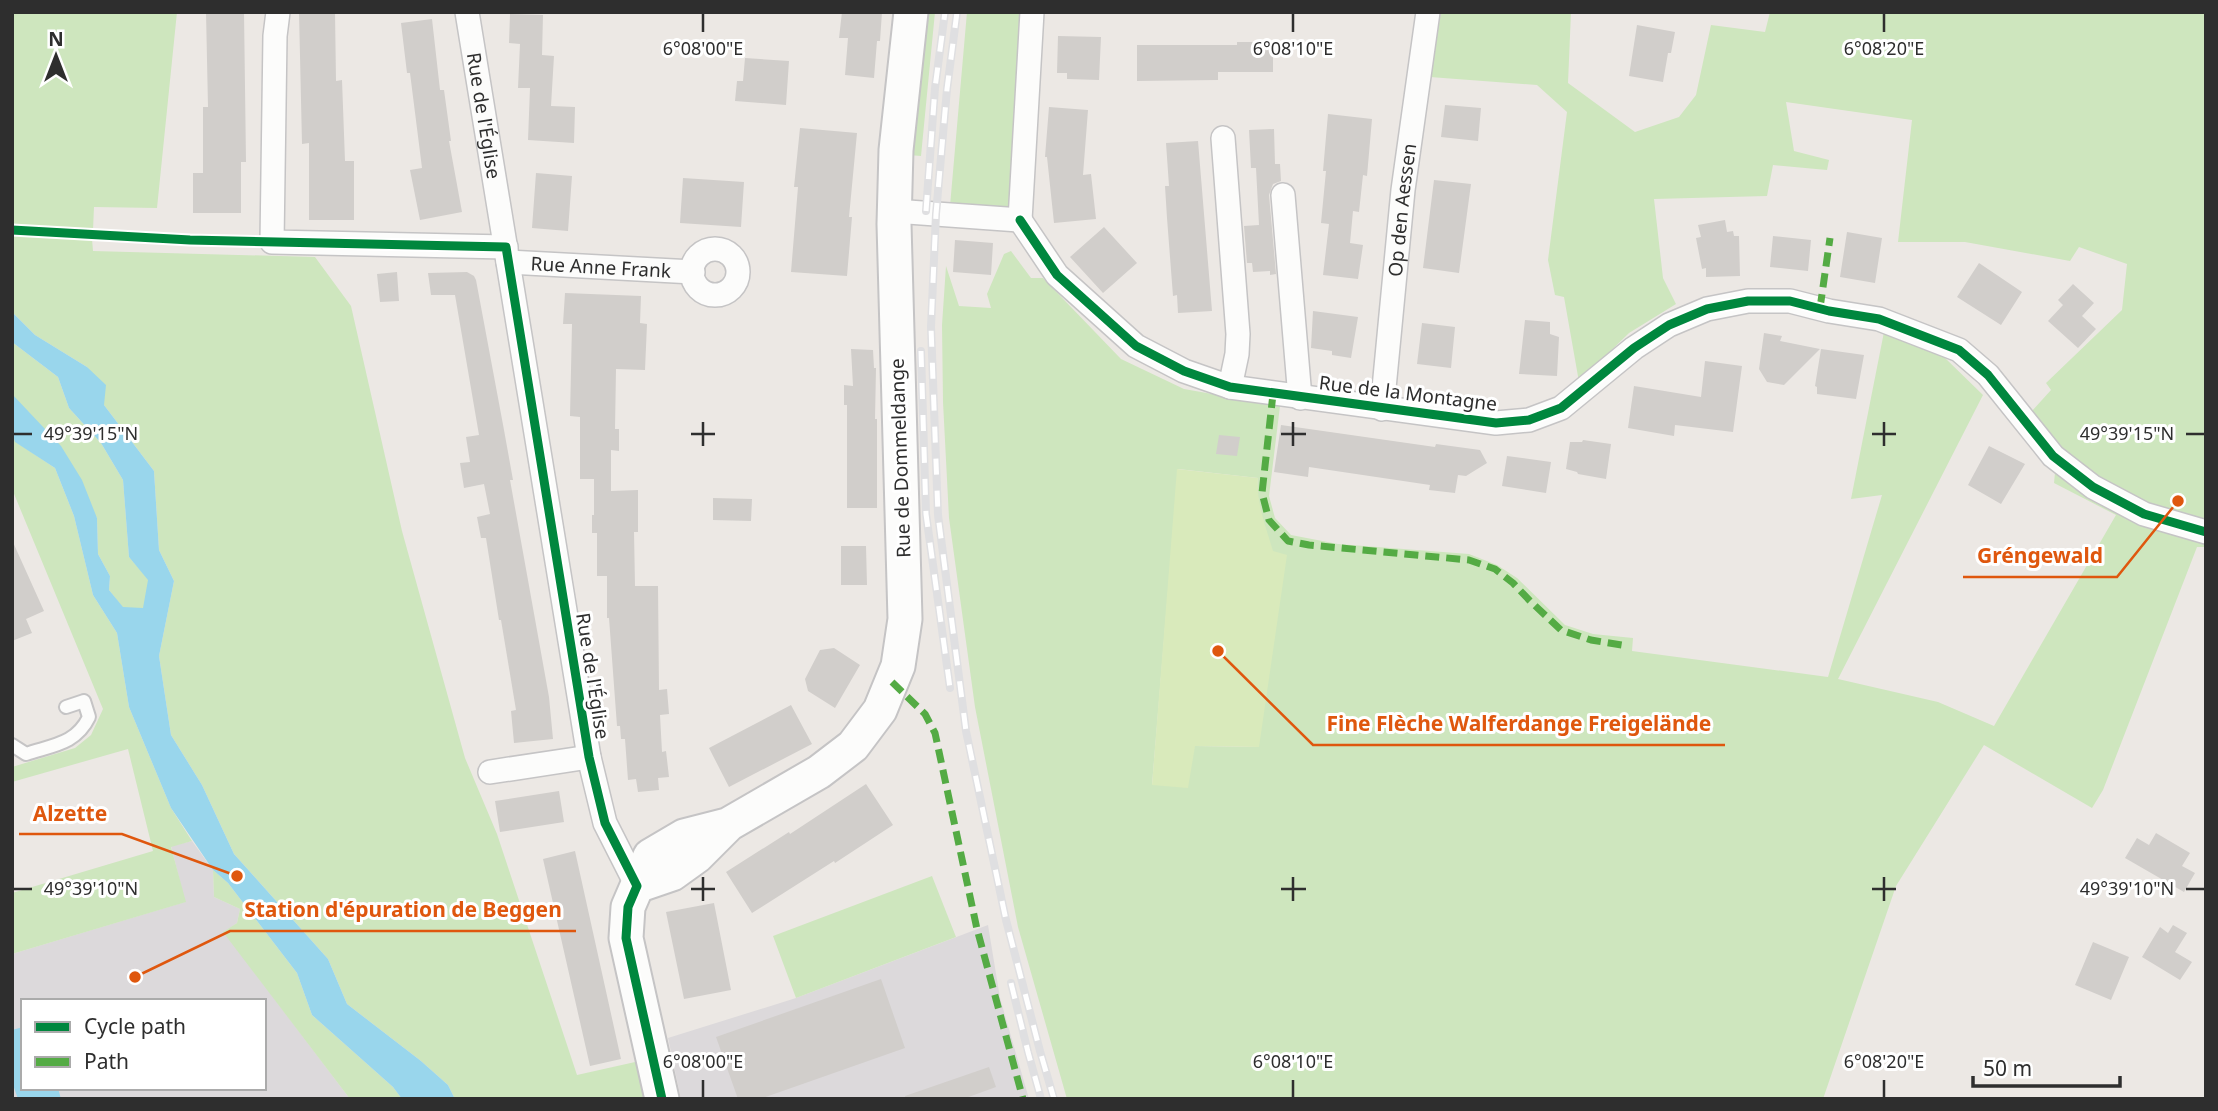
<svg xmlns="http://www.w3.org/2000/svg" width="2218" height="1111" font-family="'Noto Sans',sans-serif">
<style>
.industrial{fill:#dcd9db;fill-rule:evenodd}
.green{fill:#cee6be;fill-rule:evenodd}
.pitch{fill:#d9eabb}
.water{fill:#99d6ec}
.building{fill:#d1cecb}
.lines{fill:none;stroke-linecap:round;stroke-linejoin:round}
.lane-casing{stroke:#c5c4c5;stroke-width:16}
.street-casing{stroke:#c5c4c5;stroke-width:26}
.secondary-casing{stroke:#c5c4c5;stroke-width:37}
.lane{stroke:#fcfcfb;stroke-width:12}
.street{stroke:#fcfcfb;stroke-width:23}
.secondary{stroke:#fcfcfb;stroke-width:33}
.rail-casing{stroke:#dfdfe1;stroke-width:8}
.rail{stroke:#fff;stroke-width:5;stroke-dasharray:16;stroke-linecap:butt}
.quiet{stroke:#54ab44;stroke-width:7;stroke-dasharray:14 7;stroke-linecap:butt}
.cycleway-casing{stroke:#fff;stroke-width:13}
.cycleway{stroke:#00873e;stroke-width:9}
.ticks{fill:none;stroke:#2e2e2e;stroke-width:2.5}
.labels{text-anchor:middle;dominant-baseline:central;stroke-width:6;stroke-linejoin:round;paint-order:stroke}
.street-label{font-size:19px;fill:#2e2e2e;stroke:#fff}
.ticks-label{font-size:18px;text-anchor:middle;fill:#2e2e2e;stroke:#fff;stroke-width:6;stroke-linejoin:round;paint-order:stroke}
.leader{fill:none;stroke:#df570e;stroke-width:2.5}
.callout-dot{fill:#df570e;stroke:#fff;stroke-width:2.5}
.callout-label{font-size:21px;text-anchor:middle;font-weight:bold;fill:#df570e;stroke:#fff;stroke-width:6;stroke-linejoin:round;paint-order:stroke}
</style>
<rect width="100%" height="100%" fill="#ece8e4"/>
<path class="industrial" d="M192,841L213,870L214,897L240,909L237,923L224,932L350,1099H12V954L185,902L171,846ZM23,1001H264V1088H23Z
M988,925L1000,998L1029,1099H681L668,1038L796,998Z"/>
<path class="green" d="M12,12H177L157,208L94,207L93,230L12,225Z
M926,12H935L921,156L909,155Z
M967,12H1024L1014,198L1006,209L950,206Z
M1441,12H1571L1568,83L1635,132L1679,117L1696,95L1711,25L1765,32L1770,12H2206V547H2197L2103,790L2092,808L1984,745L1896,886L1823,1099H1067L1018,927L975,707L949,518L943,402L942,325L946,266L959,306L991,308L987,294L1004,254L1011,251L1031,278H1043L1121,359L1184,389L1280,406L1269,496L1275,518L1291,535L1338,544L1469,554L1497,565L1517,578L1565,625L1593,634L1633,638L1632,651L1828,677L1882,495L1851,499L1884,332L1944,357L1983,395L1838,679L1938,702L1994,726L2116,515L2054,483L2058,442L2031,412L2051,390L2046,383L2122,310L2127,264L2079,247L2070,261L1965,242H1898L1912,120L1786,102L1794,151L1829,160L1827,170L1773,165L1767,196L1654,199L1663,278L1676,304L1629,333L1579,382L1564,297L1555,295L1548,260L1567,112L1537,85L1430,77ZM1178,469L1258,478L1257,491L1259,503L1209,577L1259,747L1195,746L1152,785Z
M12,235L92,239L93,251L315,257L351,306L402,531L465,758L497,834L577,1075L653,1058L662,1099H455L448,1085L421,1061L347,1004L328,959L234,854L202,785L171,735L159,656L174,581L159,550L154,471L104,405L87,367L35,335L12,312Z
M12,342L58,377L69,408L101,443L123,480L129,557L149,580L144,608H123L109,590L110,576L98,554L97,518L12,394Z
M12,432L16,442L55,468L74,516L93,595L117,633L129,707L171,808L192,841L171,847L186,902L12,954V893L153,851L128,749L12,782V767L75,748L91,735L103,709L12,489Z
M213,870L228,883L297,973L312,1015L393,1087L402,1099H350L223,932L237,923L240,909L214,897Z
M932,876L956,937L796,998L773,936Z"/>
<path class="pitch" d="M1177,469L1258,478C1256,503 1266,527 1273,551L1287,555L1259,747L1195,746L1188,788L1152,785Z"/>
<path class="water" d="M12,312L35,335L87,367L106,385L104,405L154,471L159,550L174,581L159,656L171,735L202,785L234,854L328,959L347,1004L421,1061L448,1085L455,1099H402L393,1087L312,1015L297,973L228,883L213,870L171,808L129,707L117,633L93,595L74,516L55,468L15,442L12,432V394L61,446L82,480L97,518L98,554L110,576L109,590L123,607L143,608L148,580L129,557L123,480L101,443L69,408L58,377L12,342Z
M23,1027V1088H58L61,1099H18L12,1082V1030Z"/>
<path class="building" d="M206,12H244L246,162H241V213H193V173H203V107H208Z
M299,12H335L336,81L342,80L345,161H354V220H309V143L302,144Z
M842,12H882L880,41H877L874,78L845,75L848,38H839Z
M510,14L543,15L542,55L554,56L551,106L575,107L574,143L528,140L530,88H518L520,44L509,43Z
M432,19L440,90H444L451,141H449L462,212L420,220L410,170L422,168L410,73H407L401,23Z
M1637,25L1675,32L1671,53H1668L1663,82L1629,76Z
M1058,36L1101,37L1099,80L1067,79V73H1057Z
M1237,42H1273V72H1218V80L1137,81V45H1237Z
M745,58L789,61L786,105L735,101L737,81H743Z
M1445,105L1481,108L1478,141L1441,137Z
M1049,107L1088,110L1083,175L1091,174L1096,219L1054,223L1047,157H1045Z
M1328,114L1372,119L1367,176L1363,175L1359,212L1353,211L1350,243L1363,245L1358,279L1323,275L1329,224L1321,223L1326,171H1323Z
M800,128L857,133L849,217H852L847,276L791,272L798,187H794Z
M1274,129L1275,164H1280L1281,181L1273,184L1269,195L1276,274L1270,275V271L1253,272L1252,263H1247L1244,226L1259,225L1256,168H1251L1249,130Z
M1198,141L1212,311L1178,313L1177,295L1173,296L1167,218L1165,186H1169L1166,143Z
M536,173L572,176L568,231L532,228Z
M683,178L744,182L741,227L680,223Z
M1434,180L1471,184L1459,273L1423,268Z
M1725,220L1727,232L1733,231L1734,236H1739L1740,276L1706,277V268L1702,269L1696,238L1701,237L1698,225Z
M1104,227L1137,263L1103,293L1070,257Z
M1847,232L1882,238L1875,283L1840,277Z
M1773,236L1811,240L1808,271L1770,267Z
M955,240L993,243L991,275L953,272Z
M1979,263L2022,292L2001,325L1957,297Z
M397,272L399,301L380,302L377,274Z
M467,272L474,276L476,280L504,430L513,480H510L549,697L553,739L514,743L511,711L516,710L501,620H499L486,538H481L477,517L490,514L484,484L464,488L460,463L470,462L466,437L479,435L455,295H431L428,273Z
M2073,284L2094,303L2082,316L2096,329L2078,348L2048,321L2063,305L2058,300Z
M565,293L641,296L640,323L647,324L645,370L616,369L615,429H619V451L611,450V491L638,490V532H634L635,586H658L659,690L667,689L669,714L660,715L662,752L666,751L669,777L658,778L659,790L638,792L636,779L628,780L625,739H621L620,726H617L609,618H607V576H597V533H592V515H594V479H580V417L570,416L572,324H563Z
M1313,311L1358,317L1351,358L1332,355V351L1311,348Z
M1525,320L1550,322V334L1559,337L1557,376L1519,374Z
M1422,323L1455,327L1451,368L1417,364Z
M1764,333L1782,336L1780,341L1820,349L1784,385L1767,382L1759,369Z
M851,349L873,350L874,368H876L875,419H877V508H847V405H844V385L853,386Z
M1821,349L1864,355L1856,399L1817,394V387L1815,386Z
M1705,361L1742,366L1733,432L1675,425L1674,436L1628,428L1634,386L1701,397Z
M1281,425L1435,447L1436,444L1480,450L1487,463L1466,476L1458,475L1455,493L1429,490L1430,485L1309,467L1308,477L1274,472Z
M1219,435L1240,437L1237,456L1216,454Z
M1583,440L1611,444L1606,479L1578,474L1577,472L1566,469L1570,442H1582Z
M1989,446L2025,464L2001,504L1968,485Z
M1507,456L1551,462L1546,493L1502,486Z
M713,498L752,499L751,521L713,520Z
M12,540L44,611L26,619L32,633L12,641Z
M841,546H866L867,585H841Z
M834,648L860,665L835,708L808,691L805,679L820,650Z
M791,705L812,744L729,787L709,748Z
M866,784L893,825L835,863L834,861L752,913L726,872L789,832L790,834Z
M559,791L564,822L500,832L495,801Z
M2156,833L2190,853L2182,866L2195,873L2184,892L2125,858L2137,838L2149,845Z
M575,851L621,1059L590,1066L543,859Z
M714,903L731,990L684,999L666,912Z
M2173,925L2187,933L2175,952L2192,962L2180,980L2142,957L2160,927L2168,933Z
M2093,942L2129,957L2111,1000L2075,985Z
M881,979L905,1048L760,1099H738L716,1037Z
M989,1067L996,1087L963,1099H906L905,1096Z"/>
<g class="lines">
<defs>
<path id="lane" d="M12,745L26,754C53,745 76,744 89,717L84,701L66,707"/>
<g id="street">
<path d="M278,12L275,36L272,242L506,247"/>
<path id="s1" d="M467,12L589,757L605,823L637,886"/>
<path d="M1223,138L1238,334L1237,354L1230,387"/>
<path d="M1283,195L1300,398"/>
<path d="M894,211L1020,220"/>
<path d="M1020,220L1057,275L1136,346L1184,371L1230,387L1496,423L1529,420L1561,408L1634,348L1669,325L1707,309L1748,301H1790L1829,311L1879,319L1959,350L1988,375L2053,456L2093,487L2144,514L2206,532"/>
<path d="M1020,220L1032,12"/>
<circle cx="715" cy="272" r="23"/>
<path id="s2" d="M508,262L693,272"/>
<path id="s3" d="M1382,409L1403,190L1428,12"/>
<path d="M490,772L589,757"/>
</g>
<path id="secondary" d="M637,886L672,874L697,856L729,824L819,772L853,746L880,710L898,666L905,619L894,224L896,150L911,12
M662,1099L626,938L628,907L650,856L684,836L727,825"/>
</defs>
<use href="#lane" class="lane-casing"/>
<use href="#street" class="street-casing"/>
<use href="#secondary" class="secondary-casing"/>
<use href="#lane" class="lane"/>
<use href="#street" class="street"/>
<use href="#secondary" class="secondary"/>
<defs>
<path id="rail" d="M957,12L947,89L936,214L931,327L938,515L966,731L1006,920L1040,1051L1054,1099
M926,211L935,88L945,12
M921,351L926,514L950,688
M1011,983L1028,1052L1041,1099"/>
</defs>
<use href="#rail" class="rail-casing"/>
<use href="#rail" class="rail"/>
<path class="quiet" d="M1820,308L1830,238
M1273,394L1262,493L1269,520L1288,541L1309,545L1469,560L1495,569L1513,583L1530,601L1561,630L1591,640L1628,646
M892,682L925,714L935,733L977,929L1023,1099"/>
<defs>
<path id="cycleway" d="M1020,220L1057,275L1136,346L1184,371L1230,387L1496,423L1529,420L1561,408L1634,348L1669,325L1707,309L1748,301H1790L1829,311L1879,319L1959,350L1988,375L2053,456L2093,487L2144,514L2206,532
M12,230L190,240L506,247L589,757L605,823L637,886L628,907L626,938L662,1099"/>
</defs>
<use href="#cycleway" class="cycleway-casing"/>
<use href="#cycleway" class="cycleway"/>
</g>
<path class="ticks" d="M703,14V32M1293,14V32M1884,14V32M703,422V446M1293,422V446M1884,422V446M14,434H32M691,434H715M1281,434H1306M1872,434H1896M2186,434H2204M703,877V901M1293,877V901M1884,877V901M14,889H32M691,889H715M1281,889H1306M1872,889H1896M2186,889H2204M703,1080V1097M1293,1080V1097M1884,1080V1097"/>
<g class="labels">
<g class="street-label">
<text stroke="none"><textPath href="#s1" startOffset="105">Rue de l'Église</textPath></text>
<text stroke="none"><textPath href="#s3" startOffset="200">Op den Aessen</textPath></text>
<text stroke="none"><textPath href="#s2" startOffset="93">Rue Anne Frank</textPath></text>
<text transform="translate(1408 393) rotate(7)">Rue de la Montagne</text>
<text transform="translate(900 458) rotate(-92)">Rue de Dommeldange</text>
<text transform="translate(593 676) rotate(81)">Rue de l'Église</text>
</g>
</g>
<g class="ticks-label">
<text x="703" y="55">6°08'00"E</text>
<text x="1293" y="55">6°08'10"E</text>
<text x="1884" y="55">6°08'20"E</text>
<text x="91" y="440">49°39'15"N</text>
<text x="2127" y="440">49°39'15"N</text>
<text x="91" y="895">49°39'10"N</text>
<text x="2127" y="895">49°39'10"N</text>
<text x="703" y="1068">6°08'00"E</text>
<text x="1293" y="1068">6°08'10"E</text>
<text x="1884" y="1068">6°08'20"E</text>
</g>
<path class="leader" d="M2178 501L2117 577H1963M1218 651L1313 745H1725M237 876L122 834H19M135 977L230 931H576"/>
<g class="callout-dot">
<circle cx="2178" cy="501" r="7"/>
<circle cx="1218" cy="651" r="7"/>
<circle cx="237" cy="876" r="7"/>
<circle cx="135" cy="977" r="7"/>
</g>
<g class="callout-label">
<text x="2040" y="563">Gréngewald</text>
<text x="1519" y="731">Fine Flèche Walferdange Freigelände</text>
<text x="70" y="821">Alzette</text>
<text x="403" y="917">Station d'épuration de Beggen</text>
</g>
<rect width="2218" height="1111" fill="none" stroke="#2e2e2e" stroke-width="28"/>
<rect x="21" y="999" width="245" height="91" fill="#ffffff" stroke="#ababab" stroke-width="2"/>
<rect x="35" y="1022" width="35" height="10" fill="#00873e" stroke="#ababab" stroke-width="2"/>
<text x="84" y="1034" font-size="21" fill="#2e2e2e">Cycle path</text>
<rect x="35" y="1057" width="35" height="10" fill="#54ab44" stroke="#ababab" stroke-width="2"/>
<text x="84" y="1069" font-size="21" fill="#2e2e2e">Path</text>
<g transform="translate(56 56)" stroke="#ffffff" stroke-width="5" paint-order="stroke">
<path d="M0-5L12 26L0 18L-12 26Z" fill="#2e2e2e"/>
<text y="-10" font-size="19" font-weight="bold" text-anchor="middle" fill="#2e2e2e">N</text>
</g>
<path d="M1973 1076v10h147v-10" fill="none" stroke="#2e2e2e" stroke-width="3.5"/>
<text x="1983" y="1076" font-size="21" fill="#2e2e2e" stroke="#ffffff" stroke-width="5" paint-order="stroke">50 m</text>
</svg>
